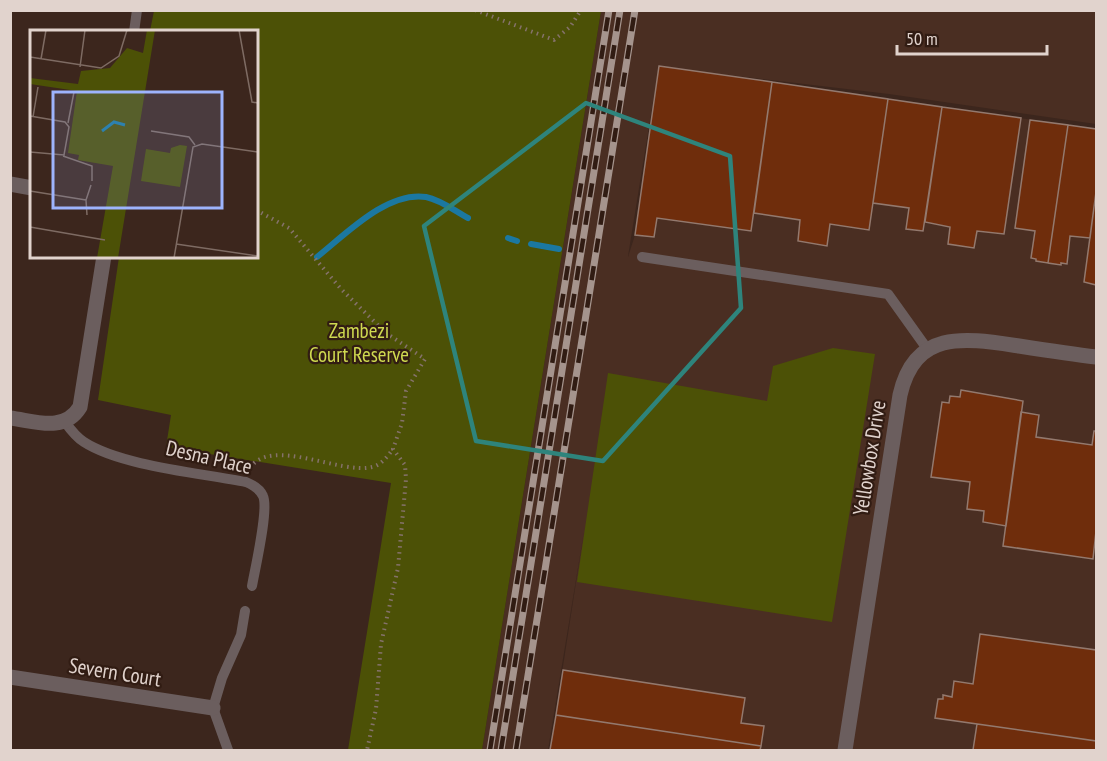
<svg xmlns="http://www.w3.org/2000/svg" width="1107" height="761" font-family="'PT Sans Narrow',sans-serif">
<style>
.built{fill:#4a2e22;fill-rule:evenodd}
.green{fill:#4c5106}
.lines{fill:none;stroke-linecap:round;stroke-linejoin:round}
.stream{stroke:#1b78a1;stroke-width:6}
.building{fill:#6f2d0c;stroke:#93796e;stroke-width:1.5}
.path{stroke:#85726b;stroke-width:4;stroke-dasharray:1.5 4.5;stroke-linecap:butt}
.service{stroke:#6b5e5e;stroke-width:10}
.minor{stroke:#6b5e5e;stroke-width:15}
.rail-casing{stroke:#a5948d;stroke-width:7}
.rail{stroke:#311c13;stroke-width:4.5;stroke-dasharray:14;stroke-linecap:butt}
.marked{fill:none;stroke:#2e847c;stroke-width:4.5;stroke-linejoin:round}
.labels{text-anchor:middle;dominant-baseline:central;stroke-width:4.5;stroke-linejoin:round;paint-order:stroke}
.park-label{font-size:21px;fill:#cfd950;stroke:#311c13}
.street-label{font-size:21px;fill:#e1d3cd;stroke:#311c13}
.inset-river{fill:none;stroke:#1b78a1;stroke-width:3}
.inset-road{fill:none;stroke:#7e6b63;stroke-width:1.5}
.view{fill:#9db4fd;fill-opacity:0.15;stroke:#9db4fd;stroke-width:3}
.inset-edge{fill:none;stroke:#e1d3cd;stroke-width:3}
</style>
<rect width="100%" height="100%" fill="#3c261d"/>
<path class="built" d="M601,11H1096V124L889,94L702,72L1096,129V750H550L584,531L548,750H482ZM658,71L635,235L628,257V256Z"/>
<path class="green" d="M154,11H601L482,750H348L391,483L166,447L171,415L98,400L119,257L256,256V32L150,31Z
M833,348L875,354L832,622L577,582L608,373L767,401L773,366Z"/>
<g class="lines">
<path class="stream" d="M508,238L517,241
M531,244L559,249
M317,257C346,234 387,191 426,197C441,200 455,211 468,218"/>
</g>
<path class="building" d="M659,66L772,82L751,231L657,218L654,237L635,235Z
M772,82L888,99L869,230L830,224L827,246L798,241L800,220L754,213Z
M888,99L942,107L923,231L906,229L909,208L873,203Z
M942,107L1021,118L1004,234L977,231L974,248L948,244L950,227L925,222Z
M1030,120L1068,125L1048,263L1036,261V259L1031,258L1035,231L1015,228Z
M1068,125L1096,129V192L1090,238L1070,236L1067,264L1061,263V265L1048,263Z
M1096,192V285L1084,282Z
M961,390L1023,401L1006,526L983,522L984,511L967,509L970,482L931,477L942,402L949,403L950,396L960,397Z
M1021,412L1039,415L1036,437L1092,445L1094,431H1096V531L1093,559L1003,546Z
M980,634L1096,650V741L935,718L938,699H943V695L952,697L954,681L973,684Z
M563,670L745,698L741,723L764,726L761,746L556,715Z
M556,715L761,746L760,750H550Z
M977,724L1096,741V750H973Z"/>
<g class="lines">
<path class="path" d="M475,10L554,40L570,27L581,10
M256,210L289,228L341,289L386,333L425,359L406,391L402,423L393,449L405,465L406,479L398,568L381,644L376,709L367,750
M250,468C271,436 341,475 372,467C381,465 387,457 393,449"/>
<path class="service" d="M134,32L137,10
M642,257L888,294L928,350
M65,422C70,429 76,437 84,442C121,466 201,473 246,482C253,485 260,489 263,496C269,509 255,569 252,586
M228,750L213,708L222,678L241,635L245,611"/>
<path class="minor" d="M10,184L32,188
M10,418C35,421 64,433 80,407L104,256
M10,677L213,708
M845,750L900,395C915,329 965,338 1019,346C1045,350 1071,354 1096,357"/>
<defs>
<path id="rail" d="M490,750L609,10
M501,750L620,10
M516,750L635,10"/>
</defs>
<use href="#rail" class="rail-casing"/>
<use href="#rail" class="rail"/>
</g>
<path class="marked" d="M586,103L730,156L741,308L603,461L476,441L424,226Z"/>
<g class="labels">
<g class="park-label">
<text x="359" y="330">Zambezi<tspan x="359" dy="24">Court Reserve</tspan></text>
</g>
<g class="street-label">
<text transform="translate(209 457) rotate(13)">Desna Place</text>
<text transform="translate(869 458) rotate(-81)">Yellowbox Drive</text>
<text transform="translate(115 672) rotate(9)">Severn Court</text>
</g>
</g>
<g transform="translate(30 30)">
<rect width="228" height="228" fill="#3c261d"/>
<path d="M117,0H125L88,228H67L83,136L48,130L49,125L38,123L47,61L0,54V48L48,54L51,41L80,38L97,18L113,23ZM150,115L157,116L150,157L111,151L116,119L140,123L141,118Z" fill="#4c5106"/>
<path class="inset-river" d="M72,101L84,92L95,95"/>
<path class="inset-road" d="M209,0L222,72L228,73M0,27L71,38L89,26L97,0M11,29L16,0M50,37L55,0M0,86L35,92L39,97L34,125L0,122M3,87L8,57M38,93L44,62M121,101L159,107L165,115M33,126L62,136V151M0,161L56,170M57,185L56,170L61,155M0,197L75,210M146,214L228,226M144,228L163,117L172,114L228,122"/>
<path class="view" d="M23,62H192V178H23Z"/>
<rect width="228" height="228" class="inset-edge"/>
</g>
<rect width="1107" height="761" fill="none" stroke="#e1d3cd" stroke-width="24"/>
<path d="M897 45v9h150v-9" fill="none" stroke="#e1d3cd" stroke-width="3"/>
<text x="906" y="45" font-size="18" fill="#e1d3cd" stroke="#311c13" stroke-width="4.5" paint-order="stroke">50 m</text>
</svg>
